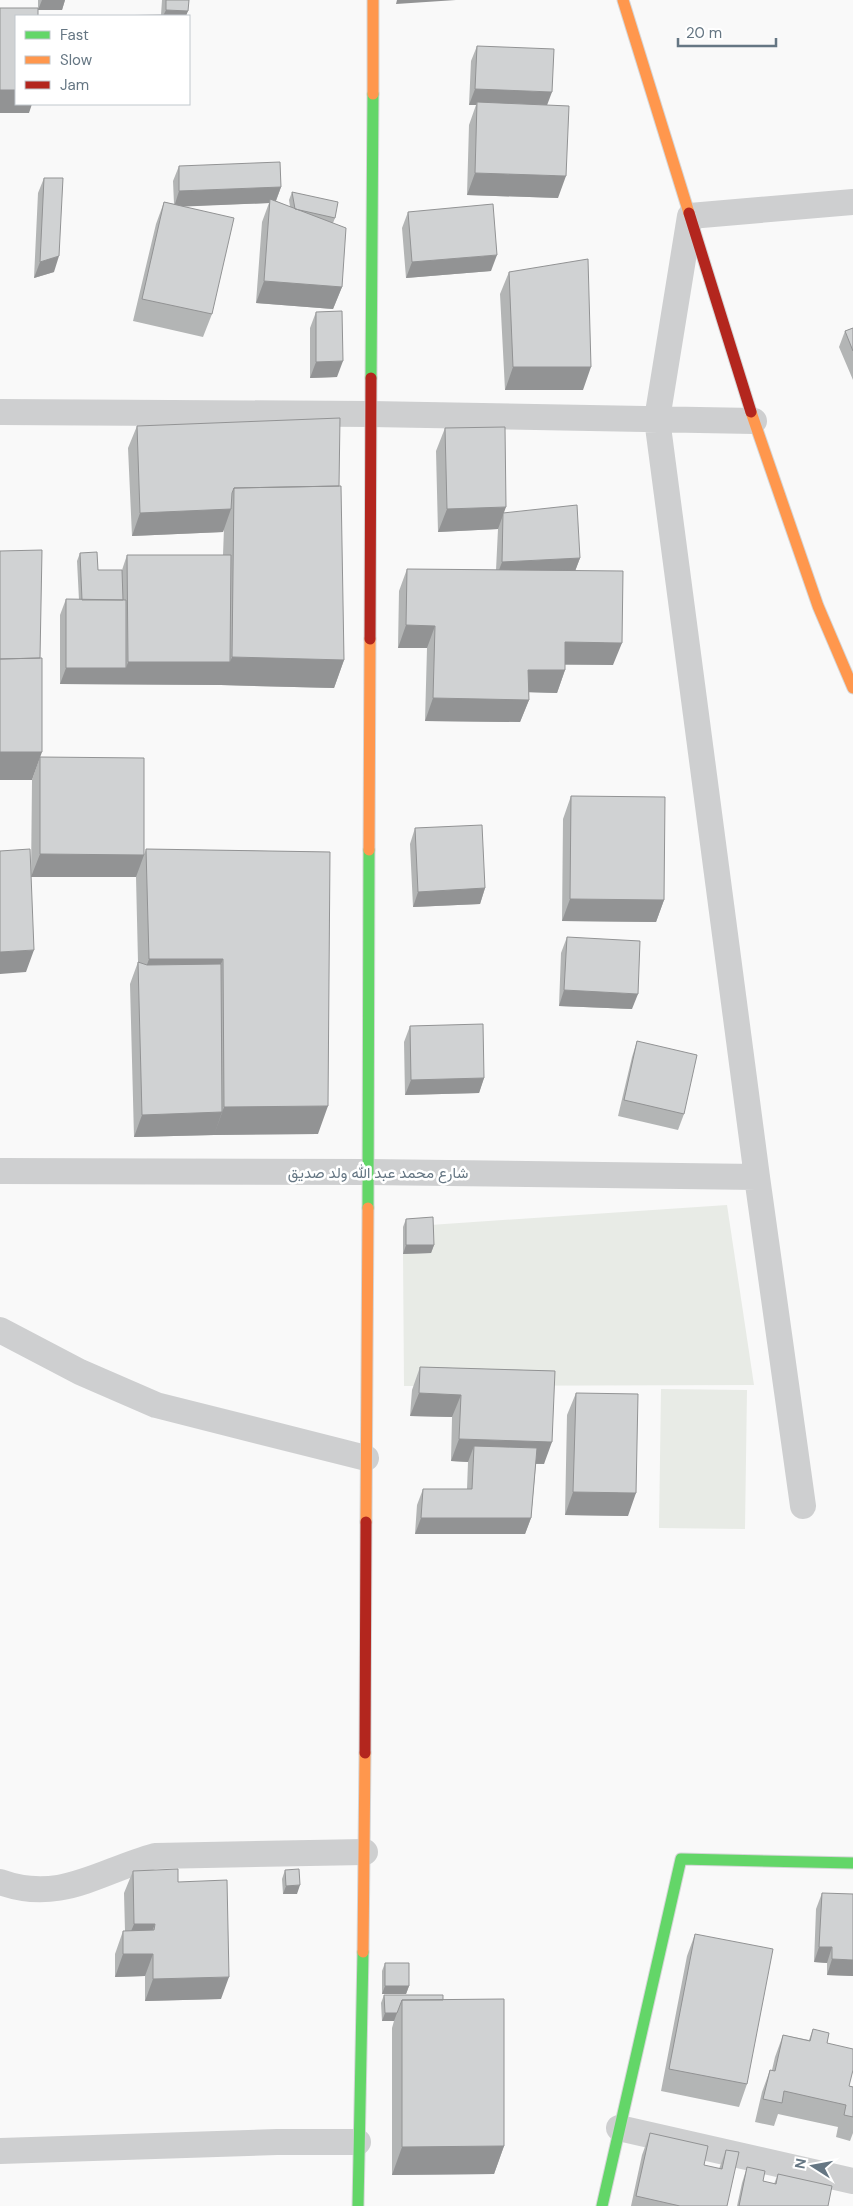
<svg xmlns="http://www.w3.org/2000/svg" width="853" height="2206" font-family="'DM Sans',Vazirmatn,sans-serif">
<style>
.green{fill:#e8ebe6}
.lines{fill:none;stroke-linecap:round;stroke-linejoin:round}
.fast-casing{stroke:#d5d6d7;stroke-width:13}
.slow-casing{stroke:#d5d6d7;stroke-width:13}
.jam-casing{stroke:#d5d6d7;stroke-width:13}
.street{stroke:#cecfd0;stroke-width:26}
.fast{stroke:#63d668;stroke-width:11}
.slow{stroke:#ff974d;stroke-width:11}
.jam{stroke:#b3261e;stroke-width:11}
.wall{fill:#b3b5b5}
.shaded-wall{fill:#929394}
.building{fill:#d0d2d3;stroke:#929394}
.labels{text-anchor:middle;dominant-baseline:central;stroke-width:5;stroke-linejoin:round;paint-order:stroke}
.street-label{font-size:15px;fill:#657683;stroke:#fff}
</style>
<rect width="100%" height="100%" fill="#f9f9f9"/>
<path class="green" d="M727,1205L754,1385L404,1386L403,1254L430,1253V1225Z
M661,1389L747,1390L745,1529L659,1528Z"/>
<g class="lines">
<defs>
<path id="fast" d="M371,378L373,94
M368,1208L369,850
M358,2206L363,1952
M602,2206L681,1859L853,1863"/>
<path id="slow" d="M623,0L689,213
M373,94V0
M751,412L818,606L853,688
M369,850L370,639
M366,1522L368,1208
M363,1952L365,1753"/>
<path id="jam" d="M689,213L751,412
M370,639L371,378
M365,1753L366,1522"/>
</defs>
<use href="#fast" class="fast-casing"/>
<use href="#slow" class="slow-casing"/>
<use href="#jam" class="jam-casing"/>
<path class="street" d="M0,412L371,414L754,421
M0,1171L368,1172L757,1177
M0,1330L80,1372L156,1405L366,1458
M803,1506L757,1177L657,419L690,216L853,202
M0,1882C60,1904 100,1871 155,1856L365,1852
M619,2128L853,2181
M0,2151L277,2142H358"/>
<use href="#fast" class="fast"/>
<use href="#slow" class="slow"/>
<use href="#jam" class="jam"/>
</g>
<path class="wall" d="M38,0H65L62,10H38Z
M162,0H189L186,16L161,15Z
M477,46L547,105L558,198L467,195L469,125L476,105H469L471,61Z
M179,166L281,187L276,201L290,207L289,200L292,192L335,218L333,223L342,287L333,309L256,303L262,222L269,203L184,206L212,314L203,337L133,321L156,224L164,202L174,204L173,181Z
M44,178L54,272L34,278L38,193Z
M408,212L491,271L406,278L402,228Z
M509,272L583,390H505L500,294Z
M316,312L337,377L310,378V328Z
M853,328V380L839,347L845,331Z
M137,426L339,486L344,660L334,688L221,685L60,684V615L66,599L79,600L77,561L80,553L98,570H122L127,555H223L224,528L223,532L132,536L128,448Z
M445,428L503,513L580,558L575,571L613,665H565V670L557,693L529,692V700L520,722L425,721L427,648H398L399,591L407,569L496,570L498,529L438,532L436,451Z
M40,757L144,855L146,849L330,852L318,1134L214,1135L134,1137L130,984L138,962L136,877H31L32,780Z
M571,796L664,900L656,922L562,921L563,819Z
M415,828L485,888L480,904L413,907L410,844Z
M567,937L632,1009L559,1006L561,953Z
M410,1026L484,1078L479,1093L405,1095L404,1042Z
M637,1041L684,1114L678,1130L618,1116L632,1057Z
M406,1219L434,1245L431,1253L403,1254V1227Z
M420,1367L555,1371L544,1464H536L531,1518L525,1534H415L417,1505L423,1489H467L468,1462L451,1461L452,1417L410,1416L412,1390Z
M576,1393L628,1516L565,1515L567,1415Z
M285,1870L297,1894H283L282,1879Z
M133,1871L178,1882L221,1999L145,2001V1976L115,1977V1954L123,1931H125L124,1893Z
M822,1893L853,1976L827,1975V1963L814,1962L816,1909Z
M695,1934L747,2084L739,2107L661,2091L687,1956Z
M385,1963L409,1986L406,1994H382V1971Z
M384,1995L443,2000L504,2146L494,2174L392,2175V2028L394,2021H382L381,2003Z
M813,2029L827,2043L849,2086L853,2087V2133L850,2141L836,2137L838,2127L778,2114L774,2126L755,2122L762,2092L770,2070H772L775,2057L783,2035L809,2040Z
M650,2133L704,2165L719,2169L726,2150L727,2206H631L642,2155Z
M747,2167L763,2181L774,2184L778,2174L828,2206H737L742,2183Z"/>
<path class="shaded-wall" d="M42,0H65L62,10H38Z
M397,0H456L396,4Z
M166,10L188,11L186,16H163Z
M475,89L552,92L546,108L477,102L476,105H469Z
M0,90H16V104H32L29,113H0Z
M475,173L566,176L558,198L467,195Z
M281,187L275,203L270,199L269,203L174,207L179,191Z
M497,255L491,271L406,278L412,262Z
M59,256L54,272L34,278L40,262Z
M264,281L342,287L333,309L256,303Z
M343,361L337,377L310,378L316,362Z
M513,367H591L583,390H505Z
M506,507L498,529L438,532L447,509Z
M231,509L223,532L132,536L140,513Z
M580,558L574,574L496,578L502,562Z
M406,625L435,626L427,648H398Z
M565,642L622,643L613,665L557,664Z
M232,657L344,660L334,688L221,685L60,684L66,668H126L128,662H230Z
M528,670H565L557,693L520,692Z
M433,698L529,700L520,722L425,721Z
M0,752H42L32,780H0Z
M40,854L144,855L136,877H31Z
M485,888L480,904L413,907L418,892Z
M570,899L664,900L656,922L562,921Z
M34,950L26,972L0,974V952Z
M149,959H223L213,987H139Z
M564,990L638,994L632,1009L559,1006Z
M484,1078L479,1093L405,1095L411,1080Z
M328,1106L318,1134L214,1135L224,1107Z
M222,1112L214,1135L134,1137L142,1115Z
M406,1245H434L431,1253L403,1254Z
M419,1393L461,1395L452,1417L410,1416Z
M459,1439L552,1442L544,1464L473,1462L474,1446L468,1462L451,1461Z
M573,1492L636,1493L628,1516L565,1515Z
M421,1518H531L525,1534H415Z
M300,1885L297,1894H283L286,1886Z
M134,1924H155L146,1946H125Z
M819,1947H832L827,1963L814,1962Z
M123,1954H153L145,1976L115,1977Z
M832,1959L853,1960V1976L827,1975Z
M229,1977L221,1999L145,2001L153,1979Z
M385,1986H409L406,1994H382Z
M385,2013H397L394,2021H382Z
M504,2146L494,2174L392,2175L402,2147Z"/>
<path class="building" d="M166,0H189L188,11L166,10Z
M0,8H38V16H16V90H0Z
M164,15V16H105Z
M477,46L554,49L552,92L475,89Z
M477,102L569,106L566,176L475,173Z
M280,162L281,187L179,191V166Z
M44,178H63L59,256L40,262Z
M292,192L338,202L335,218L295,209Z
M270,199L346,228L342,287L264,281Z
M164,202L234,218L212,314L142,299Z
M493,204L497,255L412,262L408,212Z
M588,259L591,367H513L509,272Z
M342,311L343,361L316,362V312Z
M853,328V351L845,331Z
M340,418L339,486L234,488L232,493L231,509L140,513L137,426Z
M505,427L506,507L447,509L445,428Z
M341,486L344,660L232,657L234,488Z
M577,505L580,558L502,562L503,513Z
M42,550L40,658L0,659V551Z
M97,552L98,570H122L123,600H82L80,553Z
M127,555H231L230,662H128Z
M407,569L623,571L622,643L565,642V670H528L529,700L433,698L435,626L406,625Z
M66,599L126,600V668H66Z
M42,658V752H0V659Z
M40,757L144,758V855L40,854Z
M571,796L665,797L664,900L570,899Z
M482,825L485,888L418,892L415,828Z
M30,849L34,950L0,952V851Z
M146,849L330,852L328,1106L224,1107L223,959H149Z
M567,937L640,941L638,994L564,990Z
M138,962L147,965L221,964L222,1112L142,1115Z
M483,1024L484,1078L411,1080L410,1026Z
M637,1041L697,1055L684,1114L624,1100Z
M433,1217L434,1245H406V1219Z
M420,1367L555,1371L552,1442L459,1439L461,1395L419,1393Z
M576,1393L638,1394L636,1493L573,1492Z
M474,1446L537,1448L531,1518H421L423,1489H472Z
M178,1869V1882L227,1880L229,1977L153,1979V1954H123V1931L154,1930L155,1924H134L133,1871Z
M299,1869L300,1885L286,1886L285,1870Z
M822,1893L853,1894V1960L832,1959V1947H819Z
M695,1934L773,1949L747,2084L669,2069Z
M385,1963H409V1986H385Z
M384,1995H443V2000H402L397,2013H385Z
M504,1999V2146L402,2147V2000Z
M813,2029L829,2033L827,2043L853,2049V2070L849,2086L853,2087V2117L844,2115L846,2105L784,2091L782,2103L763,2099L770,2070L775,2071L783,2035L810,2041Z
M650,2133L708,2146L704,2165L722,2169L726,2150L739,2152L727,2206H680L636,2196Z
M747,2167L765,2171L763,2181L776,2184L778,2174L832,2186L828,2206H739Z"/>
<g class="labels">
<g class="street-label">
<text x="378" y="1173">شارع محمد عبد الله ولد صديق</text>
</g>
</g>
<rect x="15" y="15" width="175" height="90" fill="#ffffff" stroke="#c1c8cd"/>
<rect x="25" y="31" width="25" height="8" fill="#63d668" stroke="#c1c8cd"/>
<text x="60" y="40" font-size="15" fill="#657683">Fast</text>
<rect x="25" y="56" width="25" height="8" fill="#ff974d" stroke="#c1c8cd"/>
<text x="60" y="65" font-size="15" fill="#657683">Slow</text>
<rect x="25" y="81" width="25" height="8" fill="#b3261e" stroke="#c1c8cd"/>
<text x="60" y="90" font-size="15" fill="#657683">Jam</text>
<g transform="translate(813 2166) rotate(281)" stroke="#ffffff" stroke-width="4" paint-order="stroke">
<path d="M0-4L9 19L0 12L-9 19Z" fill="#657683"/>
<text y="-8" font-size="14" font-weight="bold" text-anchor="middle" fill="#657683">N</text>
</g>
<path d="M678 38v8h98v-8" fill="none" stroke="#657683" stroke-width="2.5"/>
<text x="686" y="38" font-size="15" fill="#657683" stroke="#ffffff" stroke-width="4" paint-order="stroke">20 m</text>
</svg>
